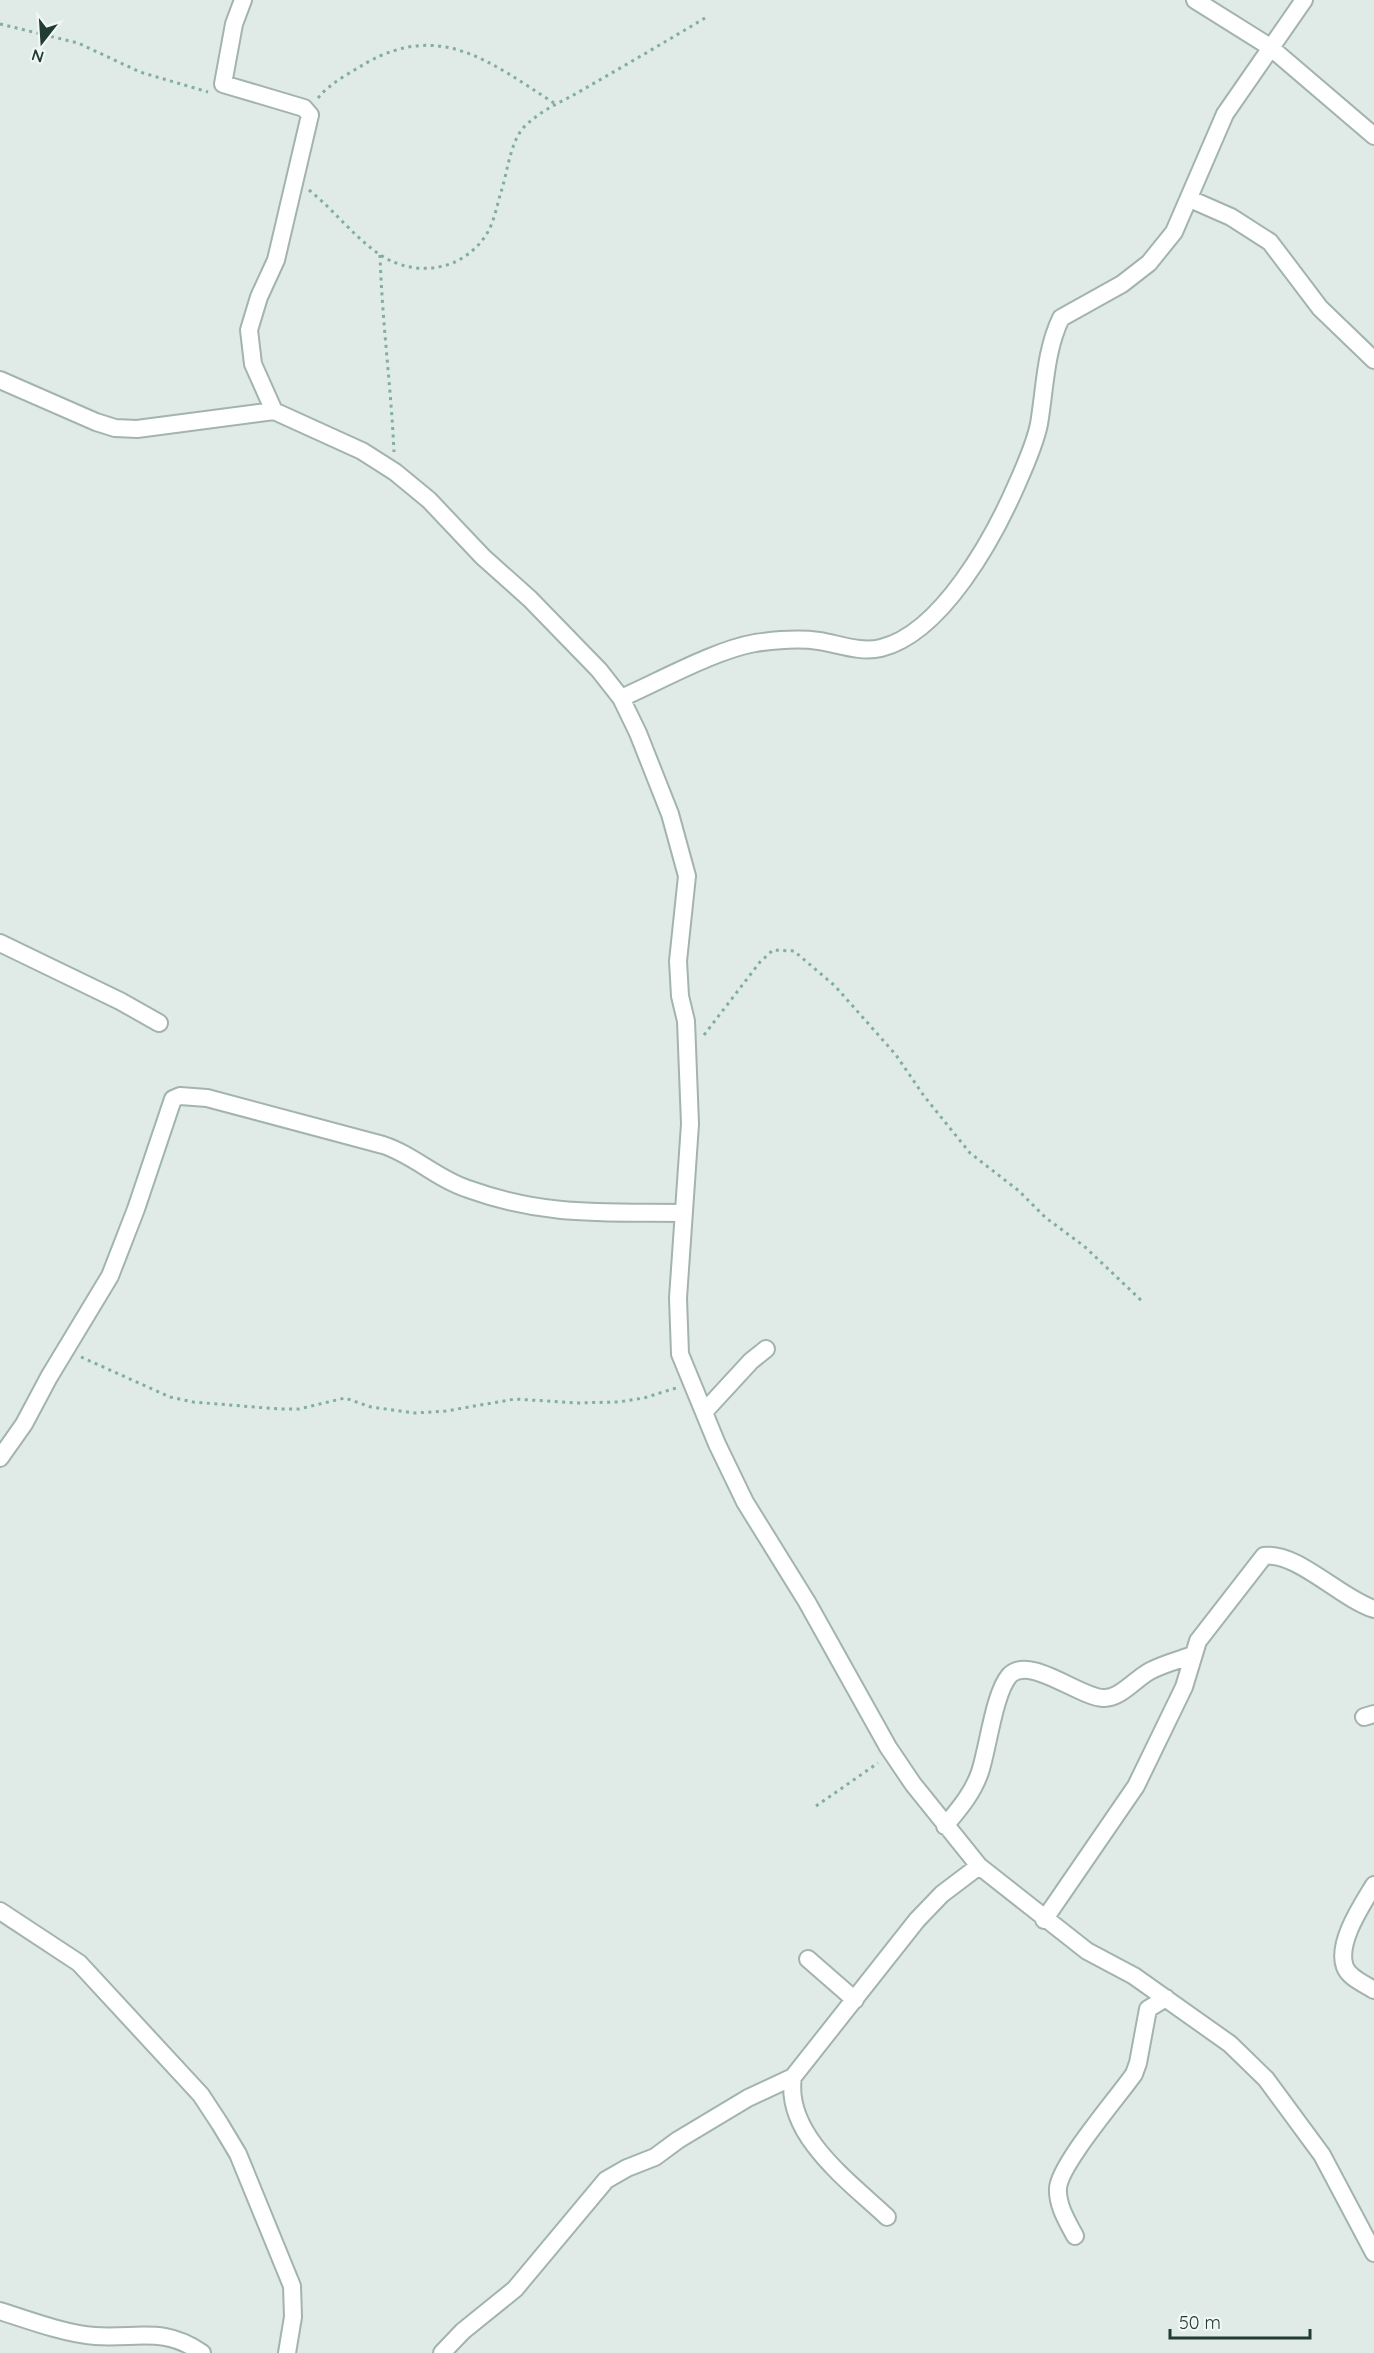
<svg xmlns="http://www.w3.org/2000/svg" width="1374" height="2353" font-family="Quicksand,sans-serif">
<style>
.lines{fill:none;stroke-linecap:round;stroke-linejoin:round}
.street-casing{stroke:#a3b3ae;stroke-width:20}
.path{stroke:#81aea2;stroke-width:3;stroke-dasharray:3 4.5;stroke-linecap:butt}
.street{stroke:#fff;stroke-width:16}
</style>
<rect width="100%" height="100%" fill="#e0ebe7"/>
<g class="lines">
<defs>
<path id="street" d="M243,0L234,24L223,84L304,108L310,115L276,260L259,297L249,330L253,364L274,411L362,451L395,472L429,500L483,557L530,599L599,670L621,698L638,733L670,814L687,876L678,961L680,996L686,1021L690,1124L678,1298L680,1354L717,1444L745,1502L807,1602L888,1747L913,1784L979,1866L1087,1951L1134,1976L1230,2044L1266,2079L1322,2155L1374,2253
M1195,0L1270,47L1374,136
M1190,199L1231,217L1270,242L1320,308L1374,360
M0,380L96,422L115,428L137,429L274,411
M621,698C660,681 715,650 755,643C776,640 798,638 819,641C839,644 860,653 881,648C942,633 994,537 1017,484C1025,466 1035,444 1039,424C1045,389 1045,351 1061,318L1122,284L1149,263L1174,232L1225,114L1304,0
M0,943L120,1001L159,1023
M704,1412L751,1361L766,1349
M0,1458L24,1424L49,1377L110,1276L136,1209L173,1099L180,1096L207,1098L383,1145C414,1155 437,1179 468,1189C546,1217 604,1212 684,1213
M1364,1717L1374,1714
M945,1826C959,1809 973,1793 980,1772C988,1748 994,1694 1009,1676C1028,1654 1079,1697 1103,1698C1120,1699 1135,1679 1150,1671C1163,1664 1179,1660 1193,1655
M1374,1885C1362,1905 1336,1943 1345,1967C1349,1978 1365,1984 1374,1990
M0,1911L79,1963L201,2095L220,2124L238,2154L292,2286L293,2317L287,2353
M1044,1920L1136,1786L1184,1687L1198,1641L1264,1556C1296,1551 1340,1598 1374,1609
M808,1959L855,2000
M887,2217C850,2182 784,2135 793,2077L917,1920L942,1894L979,1866
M1075,2236C1067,2221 1057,2205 1058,2188C1060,2164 1118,2097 1134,2074L1138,2063L1148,2009L1166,1998
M0,2311C28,2320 66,2334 95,2336C137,2339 164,2326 202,2353
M442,2353L463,2331L515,2289L606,2180L627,2168L655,2157L678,2140L748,2098L793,2077"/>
</defs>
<use href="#street" class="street-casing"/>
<path class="path" d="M0,24L78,43L140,72L208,92
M318,98C330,83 350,73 366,63C441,21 490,62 554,103
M309,190C334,210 353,236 379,254C414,278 462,272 486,235C494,223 497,205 501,192C508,171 510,140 526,125C544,108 564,101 584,89C624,66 665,42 705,18
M380,255C382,321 391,386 394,452
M704,1035L760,962L773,950L794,951L835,986L896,1055L924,1096L970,1153L1019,1191L1046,1218L1084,1246L1144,1303
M81,1357L170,1397L193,1402L279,1409H299L345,1398L371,1407L415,1413L446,1411L515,1399L576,1403L618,1402L644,1398L676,1388
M816,1806L878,1763"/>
<use href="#street" class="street"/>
</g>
<g transform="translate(42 42) rotate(197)" stroke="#f1f8f4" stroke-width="4.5" paint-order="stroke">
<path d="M0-4.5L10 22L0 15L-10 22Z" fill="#213b35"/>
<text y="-9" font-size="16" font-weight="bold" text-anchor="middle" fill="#213b35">N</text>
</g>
<path d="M1170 2329v9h140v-9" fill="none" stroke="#213b35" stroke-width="3"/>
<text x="1179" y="2329" font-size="18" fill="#213b35" stroke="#f1f8f4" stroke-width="4.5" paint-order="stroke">50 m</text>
</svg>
